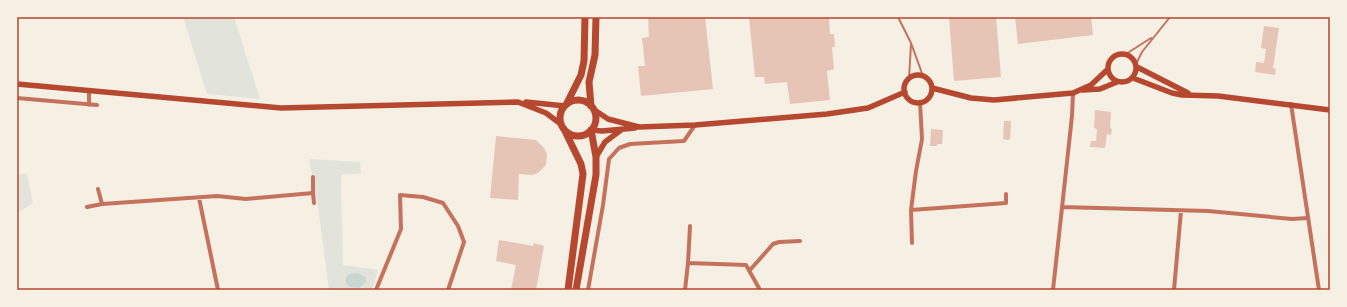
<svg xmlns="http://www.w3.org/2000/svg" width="1347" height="307" font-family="'Times New Roman',serif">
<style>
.green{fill:#e2e4dc}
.water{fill:#c9d6d2}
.building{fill:#e6c5b7}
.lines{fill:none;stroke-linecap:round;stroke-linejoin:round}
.service{stroke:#c5725c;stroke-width:2}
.minor{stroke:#c5725c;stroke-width:4}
.secondary{stroke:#b5482f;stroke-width:5.5}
.trunk{stroke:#b5482f;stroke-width:7}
.neatline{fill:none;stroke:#b5482f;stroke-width:1.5}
</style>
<rect width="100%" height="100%" fill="#f6efe4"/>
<path class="green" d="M183,17H234L260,99L207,94Z
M309,159L360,162L361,173L341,175L343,265L378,270L372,290H329L318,206Z
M17,174H27L33,203L17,213Z"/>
<path class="water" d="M358,273L366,277V282L359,288L350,287L346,283V277L350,274Z"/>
<path class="building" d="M648,17H705L713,89L641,96L638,66H645L642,38L649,37Z
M749,17H829L830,34H834L835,47H832L834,69L827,71L830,100L790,104L787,82L765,84L764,77H755Z
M949,17H996L1001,77L954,81Z
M1015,17H1091L1093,35L1018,44Z
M1264,26L1279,28L1273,68L1276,69L1275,75L1255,72L1256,62L1264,63L1266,49L1261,48Z
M1095,110L1111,112L1110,128L1112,129L1111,135L1107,134L1105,148L1090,147L1091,141H1096L1097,129L1094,128Z
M1004,121H1011L1010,139L1007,140L1003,139Z
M931,129L943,130L942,144H937V146H930Z
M496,136L536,140L544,148L547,154L546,165L538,173L532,175L519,174L518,200L490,198Z
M499,240L533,246L534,243L544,246L536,290H511L516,265L496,261Z"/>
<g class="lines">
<path class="service" d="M898,17L911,43L923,76
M1126,54L1151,38
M1136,64L1142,52L1170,17
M909,79L911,44"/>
<path class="minor" d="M17,98L97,105
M1291,104L1319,290
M89,105V91
M98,189L102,204
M313,193L314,203
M199,198L218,290
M87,207L102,204L217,196L246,199L313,193V177
M1062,207L1208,211L1292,219L1308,218
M911,210L1006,203V194
M690,226L688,263L746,265L760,290
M912,243L911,210L916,171L922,139L920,102
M750,270L773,244L779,242L800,241
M376,290L401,229L400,195L423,197L443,203L458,226L464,242L448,290
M588,290L603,205L609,159L619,148L630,144L684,141L695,125
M685,290L688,263
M1053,290L1072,116L1073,93
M1174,290L1181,211"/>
<path class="secondary" d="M1108 68a14 14 0 1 1 28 0a14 14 0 1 1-28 0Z
M1137,67L1188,93
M904 89a14 14 0 1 1 28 0a14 14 0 1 1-28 0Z
M1133,78L1172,93L1182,95L1218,96L1330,110
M17,84L281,108L518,102L546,113L562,125
M932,88L971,98L994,100L1073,93L1091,85L1108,69
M1083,90L1100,89L1117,82
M526,102L565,106
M593,109L608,119L639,127L695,125L827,114L868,108L905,92
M591,130L602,131L635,128
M596,157L605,142L621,130"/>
<path class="trunk" d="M560 118a18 18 0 1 1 36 0a18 18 0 1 1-36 0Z
M567,103L581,75L584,61L585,17
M591,106L589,82L595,55L596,17
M564,129L581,164L583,174L568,290
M576,290L596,175V157L591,130"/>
</g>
<rect width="1347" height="307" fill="none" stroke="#f6efe4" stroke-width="36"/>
<rect x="18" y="18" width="1311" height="271" class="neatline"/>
</svg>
